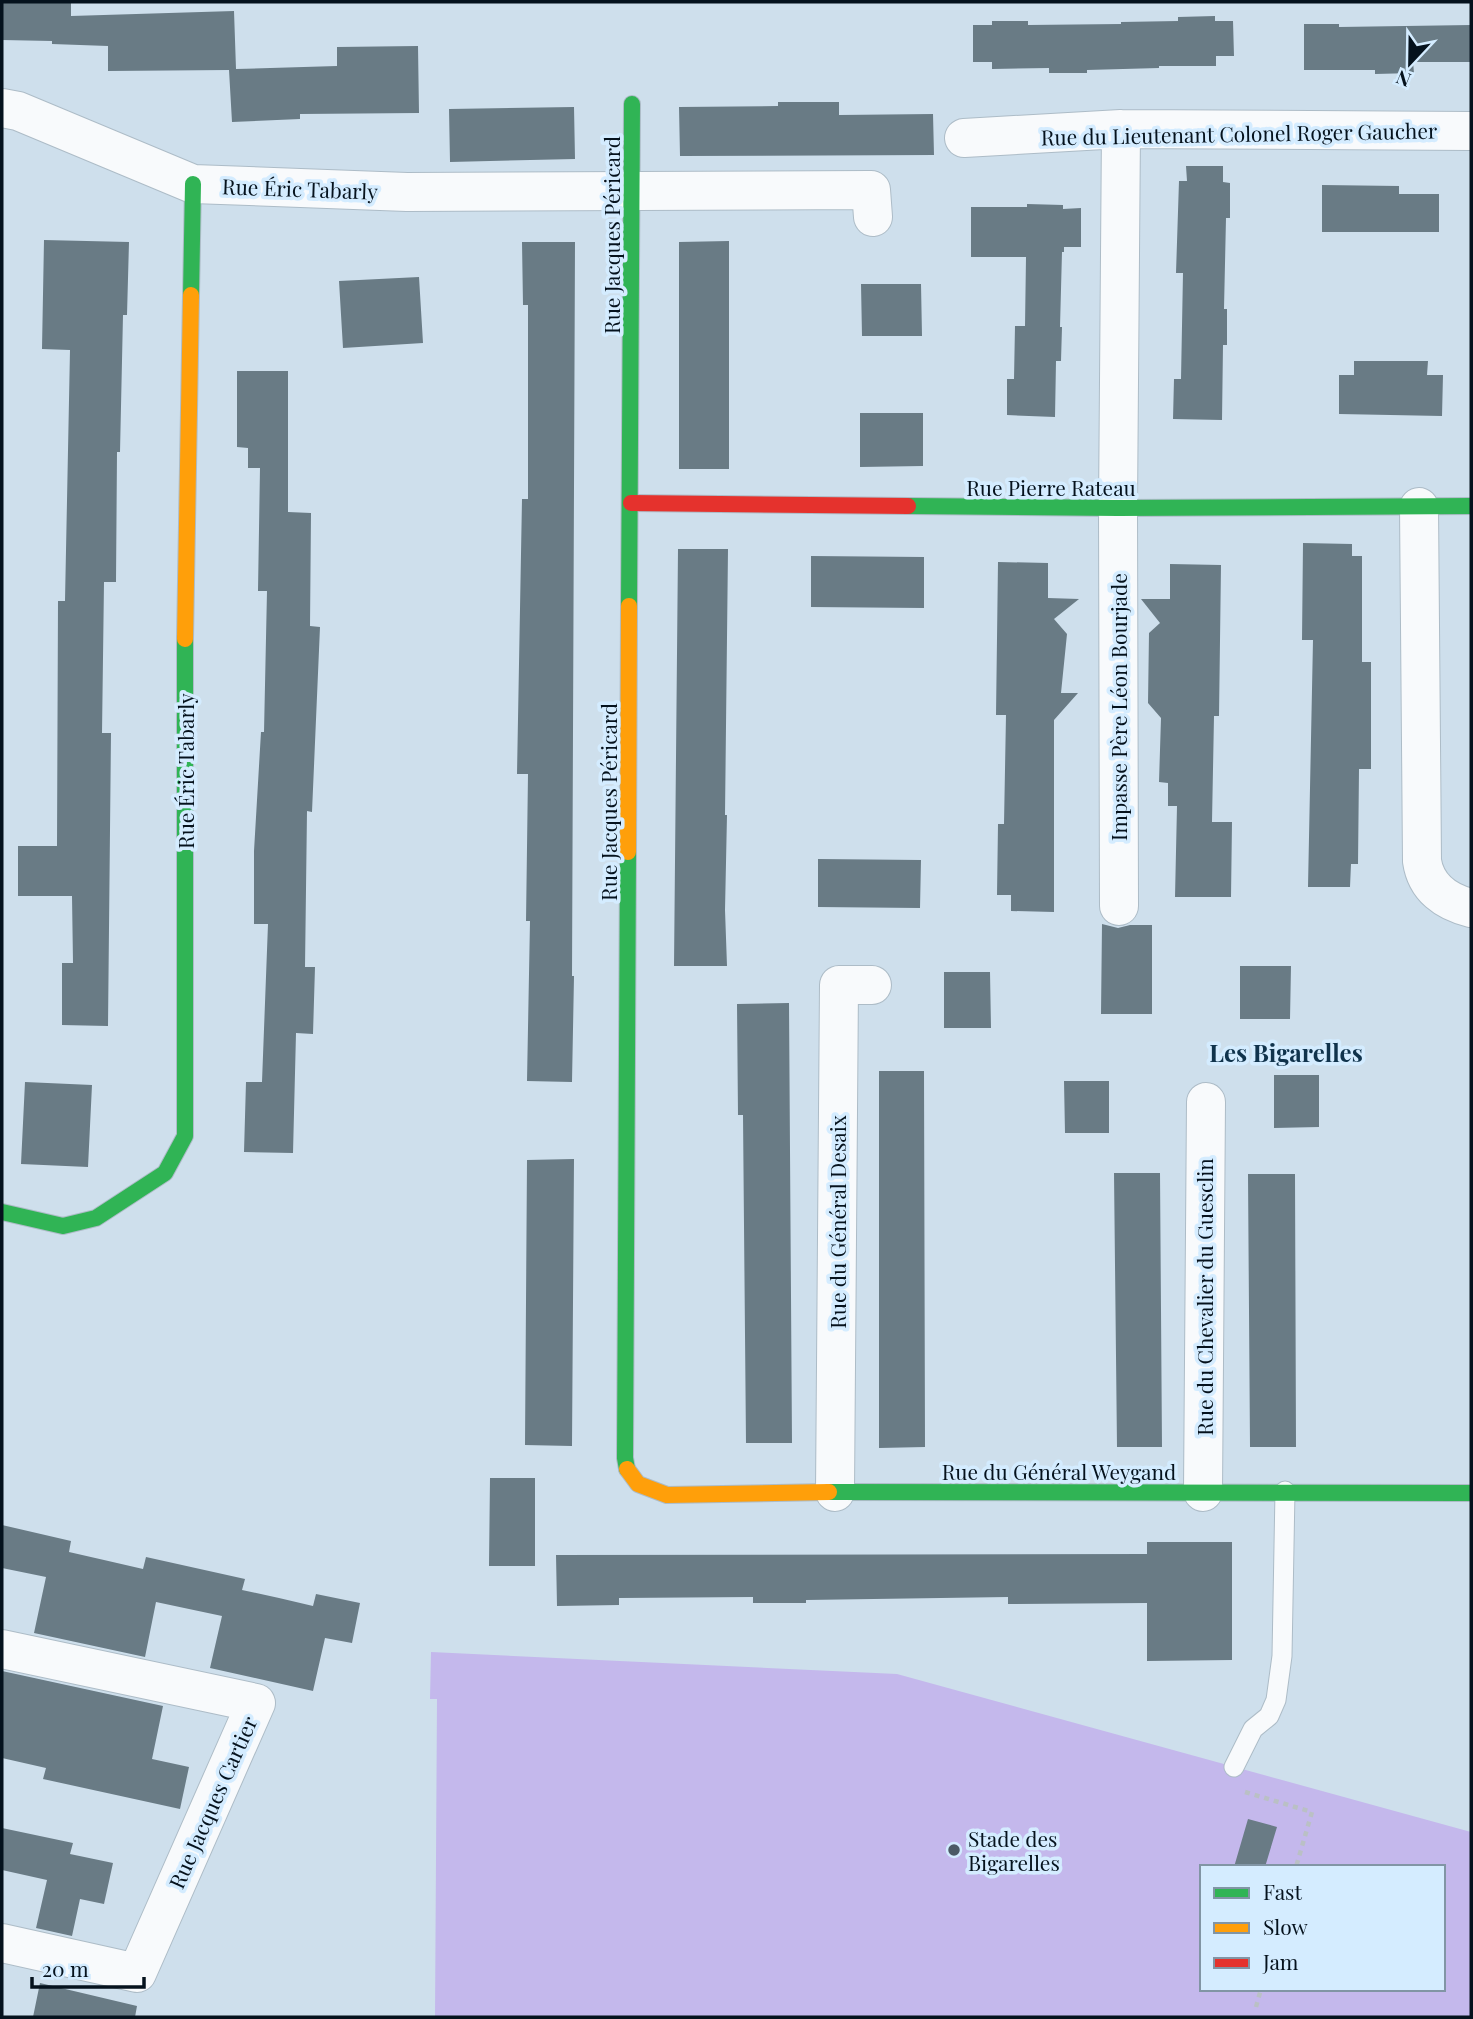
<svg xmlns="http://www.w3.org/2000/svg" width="1473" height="2019" font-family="'Playfair Display',serif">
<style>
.green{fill:#c4b8ec;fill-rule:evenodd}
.building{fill:#697b85}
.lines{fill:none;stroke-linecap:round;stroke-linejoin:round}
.lane-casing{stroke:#adbcc7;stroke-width:21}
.street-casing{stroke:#adbcc7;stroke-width:40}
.fast-casing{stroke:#adbcc7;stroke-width:18}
.slow-casing{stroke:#adbcc7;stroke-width:18}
.jam-casing{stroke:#adbcc7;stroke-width:18}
.path{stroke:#bac0c5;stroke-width:4.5;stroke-dasharray:5 5;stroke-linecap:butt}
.lane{stroke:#f8fafc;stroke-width:19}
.street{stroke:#f8fafc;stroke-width:38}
.fast{stroke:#30b455;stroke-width:16}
.slow{stroke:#ff9f0a;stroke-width:16}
.jam{stroke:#e5322d;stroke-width:16}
.poi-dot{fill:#4b5a65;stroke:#d4ecff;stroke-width:2.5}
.labels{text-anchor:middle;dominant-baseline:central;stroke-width:7;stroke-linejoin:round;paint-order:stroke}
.street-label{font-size:21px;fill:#05121d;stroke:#d4ecff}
.poi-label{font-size:21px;fill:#05121d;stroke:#d4ecff;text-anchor:start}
.quarter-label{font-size:24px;font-weight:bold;fill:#10334c;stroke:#d4ecff}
</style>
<rect width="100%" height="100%" fill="#cedfec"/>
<path class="green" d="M431,1652L897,1674L1471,1832V2017H435L437,1699H430ZM1202,1867H1443V1989H1202Z"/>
<path class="building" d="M2,2H71V16L234,11L236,69L337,66V47L418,46L419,113L300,114V119L232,122L229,70L108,71V46L52,44V41L2,40Z
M1215,16V21H1233L1234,56H1216V66H1159V68L1087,70V73H1049V68L992,69V62H973V25H992V21H1028V25L1121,24V22L1178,21V17Z
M1304,24H1339V27L1471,25V62H1413L1414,73L1375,74V70H1304Z
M778,102H839V115L933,114L934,155L680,156L679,107L778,106Z
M574,107L575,159L450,162L449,109Z
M1186,166H1223V182L1230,183V218H1226L1224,309H1227V345H1223L1222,420L1173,419L1174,379H1181L1183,273H1176L1179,181H1187Z
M1322,185L1399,186V194H1439V232H1322Z
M1027,204L1063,205V209L1081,208V247H1064V252H1062L1060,327H1062L1061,361H1056L1055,417L1007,415V379H1014L1015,326H1025L1026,257H971V207H1027Z
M44,240L129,242L127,315H123L120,452H117L116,582H104L102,733H111L108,1026L62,1025V963H73L72,896H18V846H57L58,601H65L70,350L42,349Z
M729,241V469H679V242Z
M522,242H575L572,976H574L572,1082L527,1081L530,921H526L528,774H517L522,499H528V305H523Z
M419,277L423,343L343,348L339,281Z
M861,284H921L922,336H862Z
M1354,361H1428L1427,375H1443L1442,416L1339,414V375H1354Z
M237,371H288V512L311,513L310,626L320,627L312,812L307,811L305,967H315L313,1034L296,1033L293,1153L244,1152L246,1082H262L268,924H254V851L261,732H264L267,591H258L260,468H248V448L237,447Z
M860,413H923V466L860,467Z
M1303,543L1352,544V556H1362V662H1371V769H1359L1358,864H1351L1350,887H1308L1313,640H1302Z
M678,549H728L725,815H727L725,910L727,966H674Z
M811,556L924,557V608L811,607Z
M998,562L1048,563V598L1079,599L1054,619L1067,634L1061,693H1078L1054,720V912L1011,911V895H997L998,824H1004L1006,715H996Z
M1170,564L1221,565L1219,716H1214L1212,822H1232L1231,897H1175L1177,806H1168V783L1159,782L1161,718L1148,703L1149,633L1160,623L1141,599H1170Z
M818,859L921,860L920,908L818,907Z
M1102,924L1118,928L1130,925H1152V1014H1101Z
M1240,966H1291L1290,1019H1240Z
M944,972H990L991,1028H944Z
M789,1003L792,1443H746L743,1115H738L737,1004Z
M879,1071H924L925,1447L879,1448Z
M1274,1075H1319V1127L1274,1128Z
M1064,1081H1109V1133H1065Z
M25,1082L92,1085L88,1167L21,1164Z
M574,1159L572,1446L525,1445L527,1160Z
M1114,1173H1160L1162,1447H1117Z
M1248,1174H1295L1296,1447H1250Z
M490,1478H535V1566H489Z
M2,1525L71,1541L69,1552L104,1560L143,1569L146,1557L245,1579L242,1590L279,1598L313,1606L316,1594L360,1603L352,1643L325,1638L313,1691L210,1668L222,1616L156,1602L145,1657L34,1633L46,1577L2,1568Z
M1147,1542H1232V1660L1147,1661V1603L1008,1604V1597L806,1600V1603H753V1597L619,1598V1605L557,1606L556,1555L1147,1554Z
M2,1671L163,1706L152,1759L189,1767L180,1809L43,1779L46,1768L2,1758Z
M1248,1819L1277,1827L1265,1867H1234Z
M2,1828L73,1843L70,1854L113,1863L104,1904L80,1899L72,1936L36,1928L47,1880L2,1870Z
M40,1983L137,2006L135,2017H33Z"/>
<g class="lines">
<defs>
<path id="lane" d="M1234,1767L1253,1729L1269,1716L1276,1700L1282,1656L1285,1491"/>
<path id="street" d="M2,108L18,111L193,184L407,192L871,190L873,217
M964,138L1121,129L1471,131
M1419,507L1422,861C1426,888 1446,902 1471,908
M1119,906L1118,508L1121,129
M835,1492L839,985H872
M1203,1492L1206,1102
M2,1649L256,1703L137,1973L2,1943"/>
<path id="fast" d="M191,295L193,184
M908,506L1118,508L1471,506
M629,606L632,104
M2,1212L63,1226L96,1218L165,1173L185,1136V639
M627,1469L625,1458L628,852
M829,1492L1471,1493"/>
<path id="slow" d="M185,639L191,295
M628,852L629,606
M627,1469L638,1484L667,1495L829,1492"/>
<path id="jam" d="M631,503L908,506"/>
</defs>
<use href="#lane" class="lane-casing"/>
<use href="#street" class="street-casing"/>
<use href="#fast" class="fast-casing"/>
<use href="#slow" class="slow-casing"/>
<use href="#jam" class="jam-casing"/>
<path class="path" d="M1245,1792L1312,1812L1296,1867
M1256,2007L1261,1989"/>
<use href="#lane" class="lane"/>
<use href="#street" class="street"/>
<use href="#fast" class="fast"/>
<use href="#slow" class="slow"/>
<use href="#jam" class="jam"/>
</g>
<circle class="poi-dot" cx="954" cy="1850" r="7"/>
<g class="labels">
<g class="street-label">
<text transform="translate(1239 133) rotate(-1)">Rue du Lieutenant Colonel Roger Gaucher</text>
<text transform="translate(300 188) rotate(2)">Rue Éric Tabarly</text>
<text transform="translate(611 235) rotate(-90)">Rue Jacques Péricard</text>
<text x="1051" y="487">Rue Pierre Rateau</text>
<text transform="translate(1118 707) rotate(-90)">Impasse Père Léon Bourjade</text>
<text transform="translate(185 771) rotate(-90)">Rue Éric Tabarly</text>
<text transform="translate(608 802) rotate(-90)">Rue Jacques Péricard</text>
<text transform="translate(837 1222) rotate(-90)">Rue du Général Desaix</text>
<text transform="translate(1204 1297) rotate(-90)">Rue du Chevalier du Guesclin</text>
<text x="1059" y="1471">Rue du Général Weygand</text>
<text transform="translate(212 1802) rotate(-66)">Rue Jacques Cartier</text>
</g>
<g class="poi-label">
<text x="968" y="1838">Stade des<tspan x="968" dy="24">Bigarelles</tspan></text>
</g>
<g class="quarter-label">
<text x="1286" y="1052">Les Bigarelles</text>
</g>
</g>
<rect width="1473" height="2019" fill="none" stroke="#05121d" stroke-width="7"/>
<rect x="1200" y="1865" width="245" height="126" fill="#d4ecff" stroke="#8195a5" stroke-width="2"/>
<rect x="1214" y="1888" width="35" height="10" fill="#30b455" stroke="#8195a5" stroke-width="2"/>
<text x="1263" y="1900" font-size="21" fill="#05121d">Fast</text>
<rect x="1214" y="1923" width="35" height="10" fill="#ff9f0a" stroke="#8195a5" stroke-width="2"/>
<text x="1263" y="1935" font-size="21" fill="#05121d">Slow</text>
<rect x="1214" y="1958" width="35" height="10" fill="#e5322d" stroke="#8195a5" stroke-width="2"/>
<text x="1263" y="1970" font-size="21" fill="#05121d">Jam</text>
<g transform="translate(1410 63) rotate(202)" stroke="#d4ecff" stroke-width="5" paint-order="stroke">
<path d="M0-5L12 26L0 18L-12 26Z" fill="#05121d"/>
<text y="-10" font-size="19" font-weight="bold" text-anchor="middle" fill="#05121d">N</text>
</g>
<path d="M32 1977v10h112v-10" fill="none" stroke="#05121d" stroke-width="3.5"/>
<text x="42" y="1977" font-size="21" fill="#05121d" stroke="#d4ecff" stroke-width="5" paint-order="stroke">20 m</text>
</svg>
